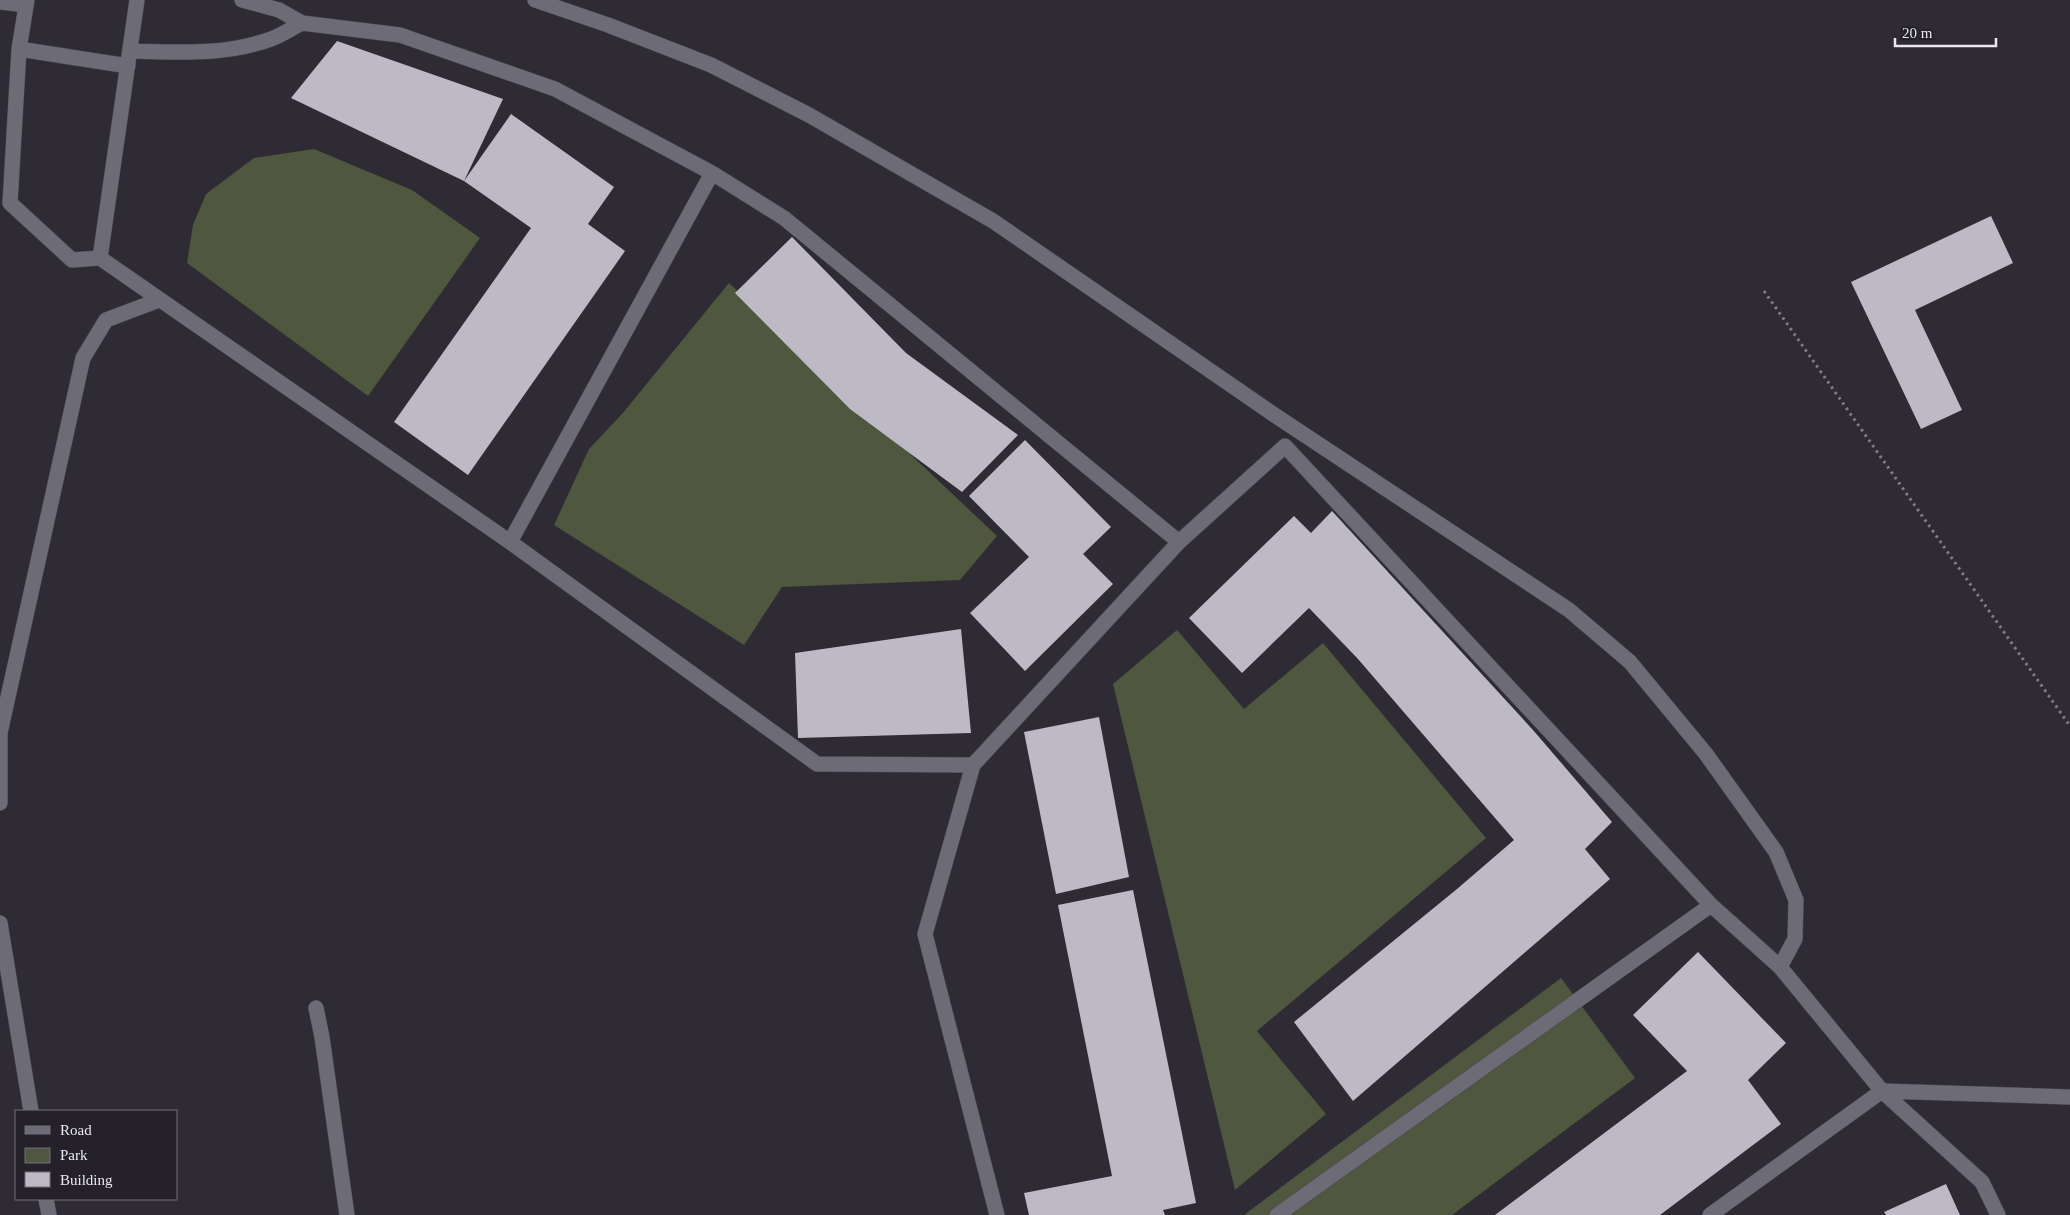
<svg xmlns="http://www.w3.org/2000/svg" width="2070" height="1215" font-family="Georgia,serif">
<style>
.green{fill:#4f573e}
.building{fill:#bdbac6}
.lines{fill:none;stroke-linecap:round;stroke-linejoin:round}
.service-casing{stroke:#49474e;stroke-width:16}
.minor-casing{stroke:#49474e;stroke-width:16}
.path{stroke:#807e85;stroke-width:3;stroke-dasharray:2.5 4;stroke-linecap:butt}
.service{stroke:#6d6b75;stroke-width:15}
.minor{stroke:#6d6b75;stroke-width:15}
</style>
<rect width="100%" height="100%" fill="#2e2b34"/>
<path class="green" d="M314,149L412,190L480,238L368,396L187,263L193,225L206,194L254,158Z
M729,283L997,536L960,580L782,587L744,645L554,525L589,449L622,414Z
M1177,630L1244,709L1323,643L1486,838L1257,1031L1326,1114L1235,1190L1113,684Z
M1561,978L1635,1078L1452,1215H1244Z"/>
<path class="building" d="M337,41L503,99L464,181L511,114L614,187L588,224L625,251L468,475L394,422L531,228L464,181L291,98Z
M1991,216L2013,263L1915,310L1962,410L1921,429L1851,282Z
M792,237L906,353L1018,435L962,492L850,409L735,293Z
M1025,440L1111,527L1083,554L1113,584L1025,671L970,613L1029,557L969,496Z
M1332,511L1533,730L1612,822L1585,849L1610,879L1353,1101L1294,1022L1457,889L1514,840L1358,659L1309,608L1242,673L1189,618L1294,516L1311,533Z
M961,629L971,733L798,738L795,653Z
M1099,717L1129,877L1056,894L1024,732Z
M1133,890L1196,1203L1163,1210L1165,1215H1029L1024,1193L1112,1176L1058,905Z
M1698,952L1786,1043L1748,1080L1781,1124L1660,1215H1495L1687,1071L1633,1015Z
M1946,1184L1960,1215H1886L1884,1212Z"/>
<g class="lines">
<defs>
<path id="service" d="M27,0L19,49L10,203L72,260L100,258L137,0
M242,0L279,10L302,23L400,35L555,89L712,173L784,218L1179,542
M535,0L608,25L711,65L809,115L993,221L1276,416L1569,610L1630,662L1706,754L1776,852L1796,900L1795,939L1780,967
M0,2L26,5
M19,49L128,66
M130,51C178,52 225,56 271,39C282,35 292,28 302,23
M100,258L510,542L817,764L973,765
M510,542L712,173
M0,803V733L83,358L106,320L159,300
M0,923L31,1111
M316,1008L322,1037L347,1215
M1882,1091L1982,1182L1998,1215
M46,1199L49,1215
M997,1215L925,934L973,765L1179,542L1285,446L1711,905L1780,967L1882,1091L1710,1215
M1277,1215L1711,905"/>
<path id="minor" d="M1882,1091L2070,1097"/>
</defs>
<use href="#service" class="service-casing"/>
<use href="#minor" class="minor-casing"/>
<path class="path" d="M1764,291L2070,726"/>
<use href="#service" class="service"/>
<use href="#minor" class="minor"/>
</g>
<rect x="15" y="1110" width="162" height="90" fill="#24212a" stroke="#737178"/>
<rect x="25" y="1126" width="25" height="8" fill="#6d6b75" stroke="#737178"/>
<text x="60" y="1135" font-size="15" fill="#eae8ee">Road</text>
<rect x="25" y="1148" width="25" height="15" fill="#4f573e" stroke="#737178"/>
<text x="60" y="1160" font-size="15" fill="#eae8ee">Park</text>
<rect x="25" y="1172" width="25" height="15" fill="#bdbac6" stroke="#737178"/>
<text x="60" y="1185" font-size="15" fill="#eae8ee">Building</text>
<path d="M1895 38v8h101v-8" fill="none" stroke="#eae8ee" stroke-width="2.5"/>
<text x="1902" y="38" font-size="15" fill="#eae8ee" stroke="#24212a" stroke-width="4" paint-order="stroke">20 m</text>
</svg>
